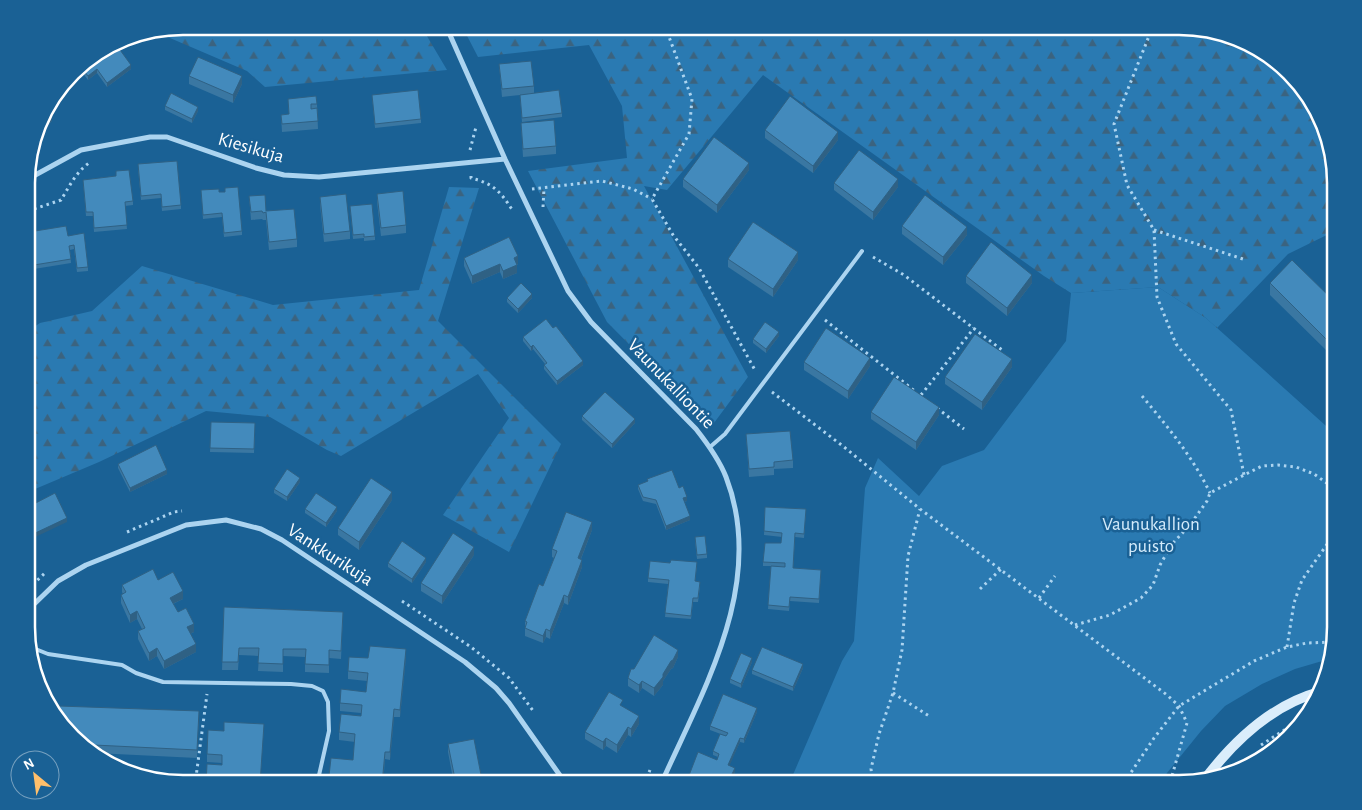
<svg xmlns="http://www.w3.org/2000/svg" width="1362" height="810" font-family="'Alegreya Sans',sans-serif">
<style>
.green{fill:#2a7ab2}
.forest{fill:url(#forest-firs)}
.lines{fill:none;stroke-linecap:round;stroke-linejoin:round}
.path{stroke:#acd4f0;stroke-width:3;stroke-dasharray:2.5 4;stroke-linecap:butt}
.service{stroke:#acd4f0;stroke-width:4}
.minor{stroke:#acd4f0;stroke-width:5}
.secondary{stroke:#daedfb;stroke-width:10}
.wall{fill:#3a77a2}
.shaded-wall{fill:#2f6184}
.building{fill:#438abc;stroke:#2f6184}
.labels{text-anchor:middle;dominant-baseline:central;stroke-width:5;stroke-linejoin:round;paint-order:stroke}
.street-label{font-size:19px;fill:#fff;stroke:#1a6195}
.park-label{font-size:19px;fill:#d3ebfb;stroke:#1a6195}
.rim{fill:none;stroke:#fff;stroke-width:2.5}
</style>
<defs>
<pattern id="forest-firs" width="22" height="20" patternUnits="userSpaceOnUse" patternTransform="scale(1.25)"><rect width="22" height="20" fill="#2a7ab2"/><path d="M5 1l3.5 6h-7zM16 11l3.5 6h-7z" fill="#3b637f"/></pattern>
</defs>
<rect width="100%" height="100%" fill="#1a6195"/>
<path class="green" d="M1158,287L1206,318L1335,434V637L1329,659L1295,669L1262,684L1225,706L1201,731L1167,773L1161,783L789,784L842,661L854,641L865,488L878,458L919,496L942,466L984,450L1066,341L1071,293Z"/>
<path class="forest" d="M183,26H297L303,32L332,26H421L447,70L265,87L247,71L156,32Z
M462,26H1179L1258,47L1315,104L1335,172V231L1288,254L1217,328L1206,318L1158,287L1071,293L1044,276L763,75L667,190L644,186L748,377L711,427L607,322L528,171L627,158L622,106L589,45L478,57Z
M449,187L479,188L438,321L561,444L509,552L443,515L509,418L478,374L341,456L327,450L270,417L206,411L99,462L28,492V331L40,323L92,311L142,266L273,305L419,290Z"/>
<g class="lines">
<path class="path" d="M665,26L692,99L689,134L652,199L673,235L699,268L756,372
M1153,26L1114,124L1127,185L1154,230L1157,297L1176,344L1231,410L1244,475
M470,150L476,127
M471,176V178C494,184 500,191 513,211
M532,189L602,181L633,189L652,199
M543,207L544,188
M28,211L61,200C69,187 76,172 89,163
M1154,230L1246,260
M873,257L904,275L1002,350
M825,320L916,392
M772,392L844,447L920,509L1167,695L1179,706L1187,723L1170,783
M921,395L974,328
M1142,396C1167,426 1193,457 1210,493
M937,408L964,429
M127,532L174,512L182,511
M28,589L46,572
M980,589L1001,569
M1039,598L1055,576
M402,601L471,647L509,678L534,712
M1075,625L1110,615L1141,598L1153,585L1160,565L1172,544L1190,525L1207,501L1210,493L1244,475L1262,466L1278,465L1296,467L1314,474L1335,489
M1287,647L1294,603L1302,580L1335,533
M893,693L929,716
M1261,745L1300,720
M578,777L584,784
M1124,783L1154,738L1179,706L1254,661L1287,647L1307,643L1334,642
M191,784L196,777L207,694
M644,784L650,770
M873,784L871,769L879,734L893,693L902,650L908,556L920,509
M916,784L918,780"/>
<path class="service" d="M710,447L725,434L862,251
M28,646L48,654L122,665L136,673L163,682L291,684L312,686L323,691L328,702L329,731L317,784"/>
<path class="minor" d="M446,26L505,159L568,291L591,322L696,429C707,443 719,459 726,477C767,583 703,690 661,784
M28,179L81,150L150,137H167L256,168L284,175L319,177L505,159
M28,610L58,581L86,565L186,525L226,520L261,529L282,540L465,662L496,688L509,703L566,784"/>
<path class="secondary" d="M1205,779C1234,741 1272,705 1319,692"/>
</g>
<path class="wall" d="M499,64L534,86V93L562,113V117L522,122L520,95L502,97Z
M79,65L131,69L107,87L97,73L88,80L78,67Z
M189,76L242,84L233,103L189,84Z
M372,95L421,119V123L375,128Z
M288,99L317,104L318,129L282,132L281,115L289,114Z
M165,106L198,111L192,123L165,110Z
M43,113L52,121L42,131L39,127Z
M521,123L556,146V154L523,157Z
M765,130L838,140L813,173L765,138Z
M138,168L181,205V209L162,211L161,198L141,200Z
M749,170L717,213L683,187V179Z
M116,171L133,201V205L125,206L127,229L94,232L93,216H86L83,180L116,176Z
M834,183L898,187L873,220L834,190Z
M201,190L219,192L242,231V235L224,237L222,217L203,219Z
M377,194L406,225V233L381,236L377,202Z
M249,196L297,239V247L269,250L266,220H263L262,219L251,220Z
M320,197L350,231V239L324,242L320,205Z
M350,206L375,236V240L364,241V238L353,239Z
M902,226L967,235L943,265L902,234Z
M29,232L68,236L88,267V271L77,272L74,249L70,250L71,263L34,269Z
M464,258L518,264L517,265V273L503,279L500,272L472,284L464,266Z
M728,259L798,260L773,297L728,267Z
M966,276L1032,283L1007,316L966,283Z
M1270,283L1335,302L1326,350L1270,295Z
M507,298H532L518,313L507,302Z
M779,336L766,353L753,343V339Z
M523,337L583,365L557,385L544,369V365L545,364L533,349L531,351L523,341Z
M1335,346V361L1334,359V348Z
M804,362L870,366L848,399L804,370Z
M1012,367L982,410L945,384V377Z
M871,412L939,415L916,450L871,419Z
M582,416L635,423L612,448L582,420Z
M211,422L255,423L254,453L210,452Z
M746,434L793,460V468L774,469V475L749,477Z
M118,464L167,474L130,492L118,468Z
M300,482L287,501L274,493V489Z
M638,485L679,488L687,501L684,502L690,520L666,530L656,504L643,501L638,489Z
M392,500L359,550L338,535V528Z
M765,507L806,509L804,538L795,537L793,568L821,570L819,603L790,601L789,611L768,609L771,566H763V562L781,543L782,537L764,535Z
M305,509L337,511L326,527L305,513Z
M592,530L581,559L582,567L568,605L564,603L550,639L546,637L543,643L525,636V621L543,586L554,558L552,557V549Z
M695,541L707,554V558L697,559Z
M474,555L442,604L421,591V583Z
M426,562L412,583L388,567V563Z
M697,566L695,581L700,586L698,602H693L691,619L665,617L668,584L648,582V578Z
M158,580L183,599L173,604L178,612L194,632L190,634L196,652L164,669L157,656L149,661L138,639V631L142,629L137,619L130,623L121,603V595L123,594L122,592V585Z
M224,607L343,612L341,659L329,658V673L305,672V657L283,656V672L258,671L259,656L239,655L238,670H222Z
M406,657L400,717H394L390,760L385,759L383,784H329V776L353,760L355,742L339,740V732L361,716V713L340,711V703L366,692L367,681L348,679V671L368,658Z
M678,657L673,668L671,669L663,681V685L654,696L642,688L639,693L628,686V678L634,669Z
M752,662L741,688L730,683V679Z
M803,668L793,691L752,674V670Z
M623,707L639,724L631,737L628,735L617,753L606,746L603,750L585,739V732Z
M199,711L197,758L95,753L58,719Z
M757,712L744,743L740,742L729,765L735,772L730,782L726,780L724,784H692L688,782V778L717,760L718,757L713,755V751L726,736L710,730V726Z
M264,732L222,765V763L207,762V754Z
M448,744L482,780L486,784H454L448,752Z"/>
<path class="shaded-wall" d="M131,65V69L107,87V83Z
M97,69V73L88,80V76Z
M242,76V84L233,103V95Z
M198,107V111L192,123V119Z
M52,117V121L42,131V127Z
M838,132V140L813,173V166Z
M749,163V170L717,213V205Z
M898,179V187L873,220V212Z
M967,227V235L943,265V257Z
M798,252V260L773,297V289Z
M518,256V264L514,266V258Z
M500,264V272L472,284V276Z
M517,265V273L503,279V271Z
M1032,275V283L1007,316V308Z
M532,294V298L518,313V309Z
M1335,330V341L1326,350V339Z
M779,332V336L766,353V349Z
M533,345V349L531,351V347Z
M870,358V366L848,399V391Z
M1012,359V367L982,410V402Z
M583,361V365L557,385V381Z
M939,407V415L916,450V442Z
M635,419V423L612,448V444Z
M167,470V474L130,492V488Z
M300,478V482L287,501V497Z
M392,492V500L359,550V542Z
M687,497V501L683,502V498Z
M337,507V511L326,527V523Z
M690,516V520L666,530V526Z
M67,518V522L29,540V536Z
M592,522V530L578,566V558Z
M474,547V555L442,604V596Z
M426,558V562L412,583V579Z
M582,560V567L568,605V597Z
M183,591V599L170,605V598Z
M564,595V603L550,639V631Z
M137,611V619L130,623V615Z
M194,624V632L187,635V627Z
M546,629V637L543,643V636Z
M196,644V652L164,669V661Z
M157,648V656L149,661V653Z
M406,649V657L400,717V710Z
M678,650V657L673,668L671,669L663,681V685L654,696V688Z
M752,658V662L741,688V684Z
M803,664V668L793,691V687Z
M642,681V688L639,693V685Z
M757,708V712L744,743V739Z
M394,709V717L390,760V752Z
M639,716V724L631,737V729Z
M628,727V735L617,753V745Z
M606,738V746L603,750V742Z
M740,738V742L728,769V765Z
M385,752L383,784H382Z
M735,768V772L730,782V778Z"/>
<path class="building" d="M115,43L131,65L107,83L97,69L88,76L79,65Z
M198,57L242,76L233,95L189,76Z
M531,61L534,86L502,89L499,64Z
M418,90L421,119L375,124L372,95Z
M559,90L562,113L522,118L520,95Z
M171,93L198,107L192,119L165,106Z
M316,96L317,104H311V109L317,108L318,121L282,124L281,115L289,114L288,99Z
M790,96L838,132L813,166L765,130Z
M45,110L52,117L42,127L39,124L43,113Z
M554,120L556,146L523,149L521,123Z
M714,137L749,163L717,205L683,179Z
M859,150L898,179L873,212L834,183Z
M177,161L181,205L162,207L161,194L141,196L138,164Z
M129,170L133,201L125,202L127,225L94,228L93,212H86L83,180L116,176V171Z
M238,187L242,231L224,233L222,213L203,215L201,190L219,189V192H225V188Z
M403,191L406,225L381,228L377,194Z
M346,194L350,231L324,234L320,197Z
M265,195L266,211L294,209L297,239L269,242L266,212L263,213L262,211L251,212L249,196Z
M925,195L967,227L943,257L902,226Z
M372,204L375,236L364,237V234L353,235L350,206Z
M753,222L798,252L773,289L728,259Z
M66,226L68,236L84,233L88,267L77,268L74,245L69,246L71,259L34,265L29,232Z
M509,237L518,256L514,258L517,265L503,271L500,264L472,276L464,258Z
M991,242L1032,275L1007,308L966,276Z
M1292,260L1335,302V330L1326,339L1270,283Z
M521,283L532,294L518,309L507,298Z
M546,319L553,328L556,326L583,361L557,381L544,365L547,363L533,345L531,347L523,337Z
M765,322L779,332L766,349L753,339Z
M826,328L870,358L848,391L804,362Z
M975,334L1012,359L982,402L945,377Z
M894,377L939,407L916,442L871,412Z
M605,392L635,419L612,444L582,416Z
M211,422L255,423L254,449L210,448Z
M790,431L793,460L774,462V467L749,469L746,434Z
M156,445L167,470L130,488L118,464Z
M287,469L300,478L287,497L274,489Z
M672,470L679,488L683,486L687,497L683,498L690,516L666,526L656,500L643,497L638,485L648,481L647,479Z
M371,478L392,492L359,542L338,528Z
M55,493L67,518L29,536L28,533V507Z
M316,493L337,507L326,523L305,509Z
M765,507L806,509L804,534L795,533L793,568L821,570L819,599L790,597L789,607L768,605L771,566L785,567V563L763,562L765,543H781L782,533L764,531Z
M566,512L592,522L578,558L582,560L568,597L564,595L550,631L546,629L543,636L525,628L527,622L525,621L539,584L543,586L557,551L552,549Z
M453,533L474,547L442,596L421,583Z
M705,536L707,554L697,555L695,537Z
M402,541L426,558L412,579L388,563Z
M671,560L697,562L695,581L700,582L698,598H693L691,616L665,613L669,580L648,578L650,561L670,563Z
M153,569L158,580L173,572L183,591L170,598L178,612L186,608L194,624L187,627L196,644L164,661L157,648L149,653L138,631L145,628L137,611L130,615L121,595L126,592L122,585Z
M224,607L343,612L341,651L329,650V665L305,664L306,649H283V664L258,663L259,648H239L238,662H222Z
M654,635L678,650L673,660L671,661L663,674V677L654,688L642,681L639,685L628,678L631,669H634Z
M370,646L406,649L400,710L394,709L390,752H385L382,784H354V778L329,776L331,758L353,760L355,734L339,732L341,714L361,716L362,705L340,703L341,689L366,692L368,673L348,671L349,657L368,658Z
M762,647L803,664L793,687L752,670Z
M741,653L752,658L741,684L730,679Z
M609,692L623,700L620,705L639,716L631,729L628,727L617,745L606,738L603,742L585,732Z
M723,694L757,708L744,739L740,738L728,765L735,768L730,778L726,776L723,784H702L688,778L698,752L717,760L719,754L713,751L720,734L726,736L728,733L710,726Z
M59,706L199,711L197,750L94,745L93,752L58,719Z
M224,722L264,724L260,784H206L207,764L222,765V755L207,754L208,730L224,731Z
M474,739L482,780H485L486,784H456L448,744Z"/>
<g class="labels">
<g class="street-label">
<text transform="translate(251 148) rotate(16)">Kiesikuja</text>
<text transform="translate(671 384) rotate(46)">Vaunukalliontie</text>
<text transform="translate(330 555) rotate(33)">Vankkurikuja</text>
</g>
<g class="park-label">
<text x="1151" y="524">Vaunukallion<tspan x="1151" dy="22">puisto</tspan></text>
</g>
</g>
<path d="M0 0H1362V810H0ZM183 35H1179A148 148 0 0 1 1327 183V627A148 148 0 0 1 1179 775H183A148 148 0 0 1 35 627V183A148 148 0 0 1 183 35Z" fill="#1a6195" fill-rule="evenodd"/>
<path class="rim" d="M183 35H1179A148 148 0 0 1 1327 183V627A148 148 0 0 1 1179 775H183A148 148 0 0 1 35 627V183A148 148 0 0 1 183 35Z"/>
<g transform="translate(35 775) rotate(331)"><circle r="24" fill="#1a6195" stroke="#76a0bf"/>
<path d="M0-4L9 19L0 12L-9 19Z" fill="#ffbf6b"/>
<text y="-8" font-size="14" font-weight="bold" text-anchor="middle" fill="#ffffff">N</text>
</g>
</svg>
